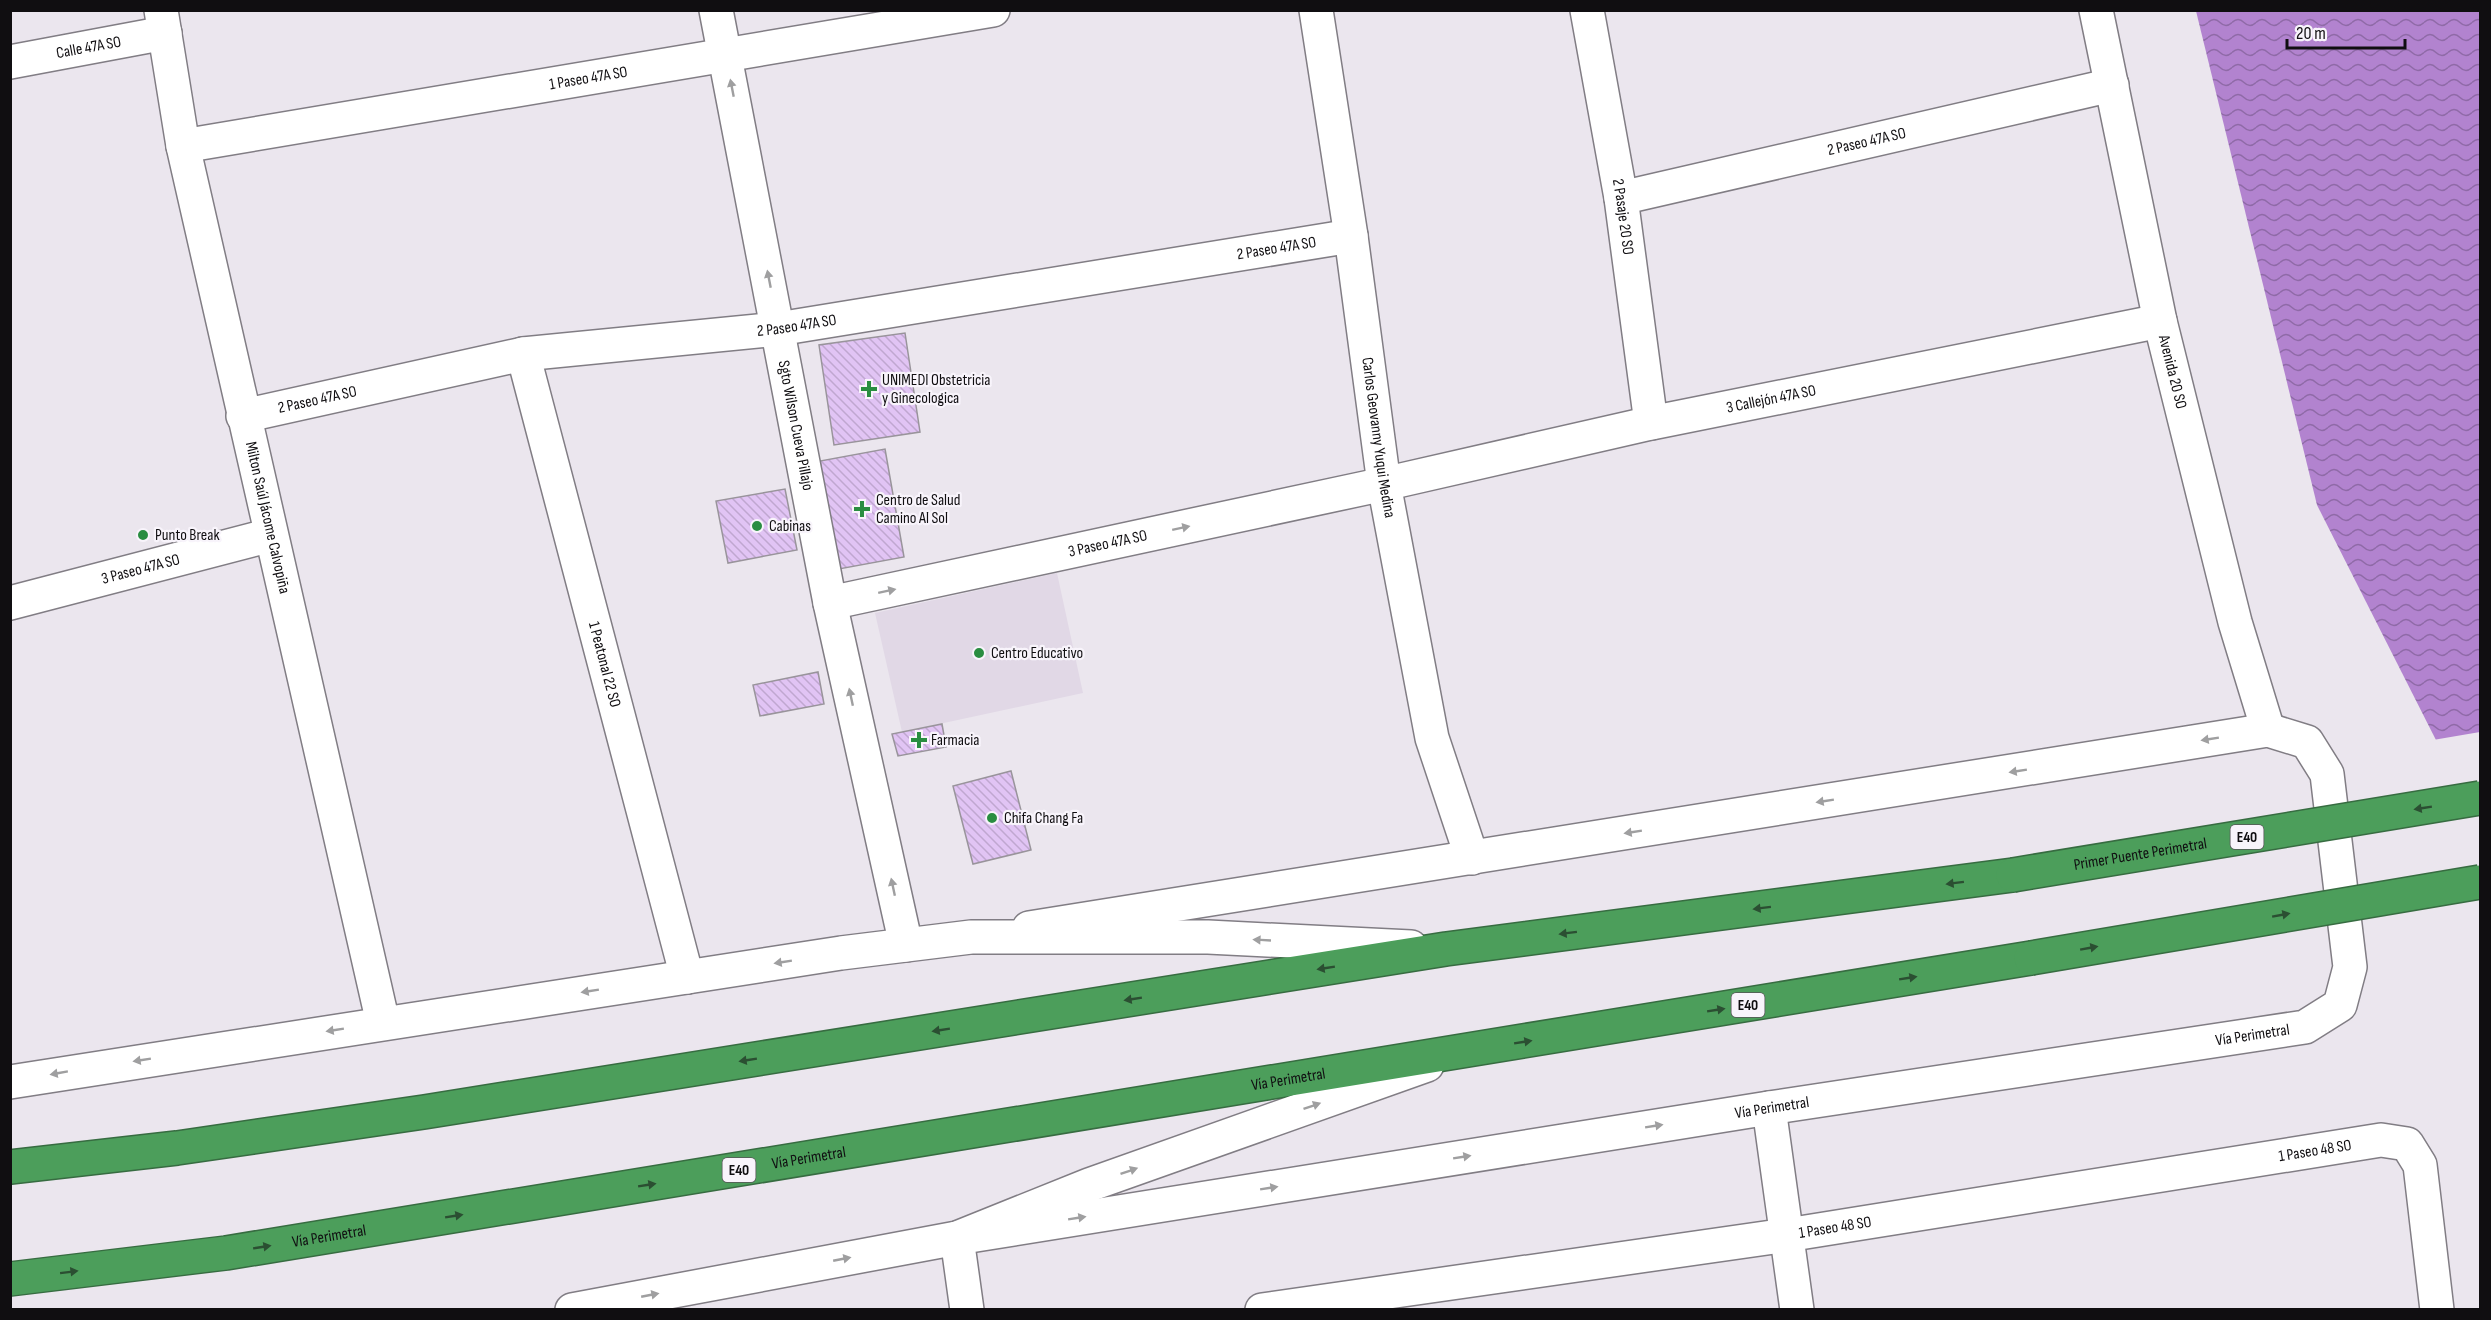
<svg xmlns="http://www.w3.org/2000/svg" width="2491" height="1320" font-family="'Sofia Sans Condensed',sans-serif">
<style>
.built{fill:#e1d8e6}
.water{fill:url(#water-waves)}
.pier{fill:#ebe6ee}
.building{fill:url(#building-back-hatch);stroke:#99949b;stroke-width:1.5}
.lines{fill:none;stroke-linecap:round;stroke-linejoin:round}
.street-casing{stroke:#817d84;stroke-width:36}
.secondary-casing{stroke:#817d84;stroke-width:36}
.highway-casing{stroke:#376c41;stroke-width:36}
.street{stroke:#fff;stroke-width:33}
.secondary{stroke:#fff;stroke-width:33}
.highway{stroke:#4c9e5b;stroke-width:33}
.highway-bridge-casing{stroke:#376c41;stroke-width:36;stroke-linecap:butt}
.highway-bridge{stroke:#4c9e5b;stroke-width:33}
.oneway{fill:#9f9fa0}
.oneway2{fill:#2b4f32}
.poi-dot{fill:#298d41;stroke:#f8f4fb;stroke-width:2}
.labels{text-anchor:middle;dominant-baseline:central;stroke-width:4.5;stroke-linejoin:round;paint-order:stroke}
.shield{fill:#f8f4fb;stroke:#565357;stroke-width:1.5}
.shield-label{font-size:15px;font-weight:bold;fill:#100e11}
.street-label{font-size:16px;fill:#100e11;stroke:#f8f4fb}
.poi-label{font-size:16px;fill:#100e11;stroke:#f8f4fb;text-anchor:start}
</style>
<defs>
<pattern id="water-waves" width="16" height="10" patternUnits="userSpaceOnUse" patternTransform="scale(1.5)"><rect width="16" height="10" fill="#b283cf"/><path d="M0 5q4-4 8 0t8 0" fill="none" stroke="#8f6aa7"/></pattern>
<pattern id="building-back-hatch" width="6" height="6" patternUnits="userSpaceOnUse" patternTransform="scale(1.5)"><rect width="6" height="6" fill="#e1c4f4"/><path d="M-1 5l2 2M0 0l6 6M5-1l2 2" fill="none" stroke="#c0a7d0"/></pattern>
</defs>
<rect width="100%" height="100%" fill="#ebe6ee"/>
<path class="built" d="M1057,573L1083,693L902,732L875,613Z"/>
<path class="water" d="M2196,11H2480V827L2317,505Z"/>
<path class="pier" d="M2480,732V830L2433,740Z"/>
<path class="building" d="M905,333L920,432L834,445L819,345Z
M885,449L904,557L839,569L820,461Z
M785,489L797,550L728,563L716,501Z
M818,672L824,704L760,716L753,685Z
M942,724L946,747L898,756L892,734Z
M1011,771L1031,850L973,864L953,786Z"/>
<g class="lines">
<defs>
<g id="street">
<path id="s1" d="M161,10L183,146L383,1023"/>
<path id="s2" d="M716,10L830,603L906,945"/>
<path id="s3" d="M1316,10L1351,236L1384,484L1432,738L1472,858"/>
<path id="s4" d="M1587,10L1621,198L1651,423"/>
<path id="s5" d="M2096,10L2160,321L2235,622L2268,730"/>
<path id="s6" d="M10,62L165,33"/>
<path id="s7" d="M183,146L993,10"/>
<path id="s8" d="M1621,198L2112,85"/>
<path id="s9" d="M523,354L687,977"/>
<path id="s10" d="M243,416L523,354L778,329L1351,236"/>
<path id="s11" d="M10,603L271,535"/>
<path id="s12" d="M830,603L1384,484L1651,423L2160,321"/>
<path d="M1769,1108L1797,1310"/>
<path id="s13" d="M967,1310L957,1238L1769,1108L2305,1027L2340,1005L2350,967L2327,774L2307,742L2268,730L1029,928"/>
<path id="s14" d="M1262,1310L1787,1235L2381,1140L2407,1144L2420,1165L2437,1310"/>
</g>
<path id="secondary" d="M10,1082L841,953L971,937H1208L1411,947
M572,1310L957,1238L1089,1185L1427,1065"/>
<g id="highway">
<path d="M10,1167L177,1148L424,1112L1446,949L2013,875"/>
<path id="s15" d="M10,1279L226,1253L2031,958"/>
</g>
</defs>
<use href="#street" class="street-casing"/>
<use href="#secondary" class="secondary-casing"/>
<use href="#highway" class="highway-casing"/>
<use href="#street" class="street"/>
<use href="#secondary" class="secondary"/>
<use href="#highway" class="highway"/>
<defs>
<g id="highway-bridge">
<path id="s16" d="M2013,875L2480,798"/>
<path d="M2031,958L2480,882"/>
</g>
</defs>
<use href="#highway-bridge" class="highway-bridge-casing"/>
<use href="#highway-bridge" class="highway-bridge"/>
</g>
<defs><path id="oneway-solid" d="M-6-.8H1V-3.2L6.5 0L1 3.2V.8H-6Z" transform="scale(1.5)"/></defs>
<g class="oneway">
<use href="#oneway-solid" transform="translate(732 88) rotate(-101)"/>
<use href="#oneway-solid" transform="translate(769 279) rotate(-101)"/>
<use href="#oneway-solid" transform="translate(1181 528) rotate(-12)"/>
<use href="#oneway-solid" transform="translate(887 591) rotate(-12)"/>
<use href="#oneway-solid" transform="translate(851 697) rotate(-102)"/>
<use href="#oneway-solid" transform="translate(2210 739) rotate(171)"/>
<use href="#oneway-solid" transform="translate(2018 771) rotate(171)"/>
<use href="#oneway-solid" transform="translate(1825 801) rotate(171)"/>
<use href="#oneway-solid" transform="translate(1633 832) rotate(171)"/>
<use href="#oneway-solid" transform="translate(893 887) rotate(-102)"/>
<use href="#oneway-solid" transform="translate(1262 940) rotate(-177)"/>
<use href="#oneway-solid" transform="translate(783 962) rotate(171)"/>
<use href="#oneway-solid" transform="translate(590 991) rotate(171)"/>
<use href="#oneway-solid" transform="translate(335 1030) rotate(171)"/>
<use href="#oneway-solid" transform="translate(142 1060) rotate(171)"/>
<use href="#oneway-solid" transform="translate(59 1073) rotate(170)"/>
<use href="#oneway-solid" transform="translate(1312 1106) rotate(-19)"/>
<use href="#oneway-solid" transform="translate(1654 1126) rotate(-9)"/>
<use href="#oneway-solid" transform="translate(1462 1157) rotate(-9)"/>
<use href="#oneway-solid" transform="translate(1129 1171) rotate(-19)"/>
<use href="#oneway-solid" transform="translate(1269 1188) rotate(-9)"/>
<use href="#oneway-solid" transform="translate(1077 1218) rotate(-9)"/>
<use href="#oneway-solid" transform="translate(842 1259) rotate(-11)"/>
<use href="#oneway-solid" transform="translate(650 1295) rotate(-11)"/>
</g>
<g class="oneway2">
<use href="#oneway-solid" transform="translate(2423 808) rotate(171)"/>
<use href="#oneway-solid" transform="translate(1955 883) rotate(173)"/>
<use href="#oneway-solid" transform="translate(1762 908) rotate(173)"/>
<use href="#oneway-solid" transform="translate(2281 915) rotate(-10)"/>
<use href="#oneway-solid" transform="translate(1568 933) rotate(173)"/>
<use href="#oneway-solid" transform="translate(2089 948) rotate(-10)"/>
<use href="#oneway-solid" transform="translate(1326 968) rotate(171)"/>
<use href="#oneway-solid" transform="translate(1908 978) rotate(-9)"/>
<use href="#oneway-solid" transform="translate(1133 999) rotate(171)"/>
<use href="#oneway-solid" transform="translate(1716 1010) rotate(-9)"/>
<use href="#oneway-solid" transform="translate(941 1030) rotate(171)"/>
<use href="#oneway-solid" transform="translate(1523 1042) rotate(-9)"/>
<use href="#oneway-solid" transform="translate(748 1060) rotate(171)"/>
<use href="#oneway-solid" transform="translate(647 1185) rotate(-9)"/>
<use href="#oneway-solid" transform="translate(454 1216) rotate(-9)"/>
<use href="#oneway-solid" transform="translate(262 1247) rotate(-9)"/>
<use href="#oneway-solid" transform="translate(69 1272) rotate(-7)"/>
</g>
<g class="poi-dot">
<path d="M866 380h6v6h6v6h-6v6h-6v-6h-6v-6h6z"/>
<path d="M859 500h6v6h6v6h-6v6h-6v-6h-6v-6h6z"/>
<circle cx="757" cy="526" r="6"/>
<circle cx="143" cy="535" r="6"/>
<circle cx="979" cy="653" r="6"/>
<path d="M916 731h6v6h6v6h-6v6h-6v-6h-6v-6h6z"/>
<circle cx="992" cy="818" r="6"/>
</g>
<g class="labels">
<g class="shield">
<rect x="2230.5" y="825" width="33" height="24" rx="4.5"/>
<rect x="1731.5" y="993" width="33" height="24" rx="4.5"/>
<rect x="722.5" y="1158" width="33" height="24" rx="4.5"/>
</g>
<g class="shield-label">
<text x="2247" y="837">E40</text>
<text x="1748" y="1005">E40</text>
<text x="739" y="1170">E40</text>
</g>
<g class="street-label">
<text stroke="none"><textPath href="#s6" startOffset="80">Calle 47A SO</textPath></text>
<text stroke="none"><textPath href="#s7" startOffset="411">1 Paseo 47A SO</textPath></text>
<text stroke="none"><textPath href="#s8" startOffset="252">2 Paseo 47A SO</textPath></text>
<text stroke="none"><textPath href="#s4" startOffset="210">2 Pasaje 20 SO</textPath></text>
<text stroke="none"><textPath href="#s10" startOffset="1048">2 Paseo 47A SO</textPath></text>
<text stroke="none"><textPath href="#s10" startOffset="562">2 Paseo 47A SO</textPath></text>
<text stroke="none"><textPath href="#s5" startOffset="370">Avenida 20 SO</textPath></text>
<text stroke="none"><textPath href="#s10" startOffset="76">2 Paseo 47A SO</textPath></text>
<text stroke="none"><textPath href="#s12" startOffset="963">3 Callejón 47A SO</textPath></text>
<text stroke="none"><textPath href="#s2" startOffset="423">Sgto Wilson Cueva Pillajo</textPath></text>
<text stroke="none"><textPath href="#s3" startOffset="432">Carlos Geovanny Yuqui Medina</textPath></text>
<text stroke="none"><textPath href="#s1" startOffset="519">Milton Saúl Jácome Calvopiña</textPath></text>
<text stroke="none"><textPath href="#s12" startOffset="284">3 Paseo 47A SO</textPath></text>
<text stroke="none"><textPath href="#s11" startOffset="135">3 Paseo 47A SO</textPath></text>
<text stroke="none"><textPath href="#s9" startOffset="321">1 Peatonal 22 SO</textPath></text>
<text stroke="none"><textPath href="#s16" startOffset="129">Primer Puente Perimetral</textPath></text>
<text stroke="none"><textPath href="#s13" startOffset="1384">Vía Perimetral</textPath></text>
<text stroke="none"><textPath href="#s15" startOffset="1294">Vía Perimetral</textPath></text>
<text stroke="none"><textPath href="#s13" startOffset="898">Vía Perimetral</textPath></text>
<text stroke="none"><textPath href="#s14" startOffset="1065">1 Paseo 48 SO</textPath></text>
<text stroke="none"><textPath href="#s15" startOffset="808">Vía Perimetral</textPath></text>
<text stroke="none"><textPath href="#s14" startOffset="579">1 Paseo 48 SO</textPath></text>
<text stroke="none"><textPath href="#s15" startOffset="322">Vía Perimetral</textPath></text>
</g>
<g class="poi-label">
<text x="882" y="380">UNIMEDI Obstetricia<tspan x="882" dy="18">y Ginecologica</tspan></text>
<text x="876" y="500">Centro de Salud<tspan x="876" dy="18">Camino Al Sol</tspan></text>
<text x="769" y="526">Cabinas</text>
<text x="155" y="535">Punto Break</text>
<text x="991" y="653">Centro Educativo</text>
<text x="931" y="740">Farmacia</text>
<text x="1004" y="818">Chifa Chang Fa</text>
</g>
</g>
<rect width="2491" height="1320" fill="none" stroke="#100e11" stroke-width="24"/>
<path d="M2287 39v9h118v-9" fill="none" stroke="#100e11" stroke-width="3"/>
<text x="2296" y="39" font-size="18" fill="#100e11" stroke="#f8f4fb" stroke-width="4.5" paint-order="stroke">20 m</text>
</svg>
